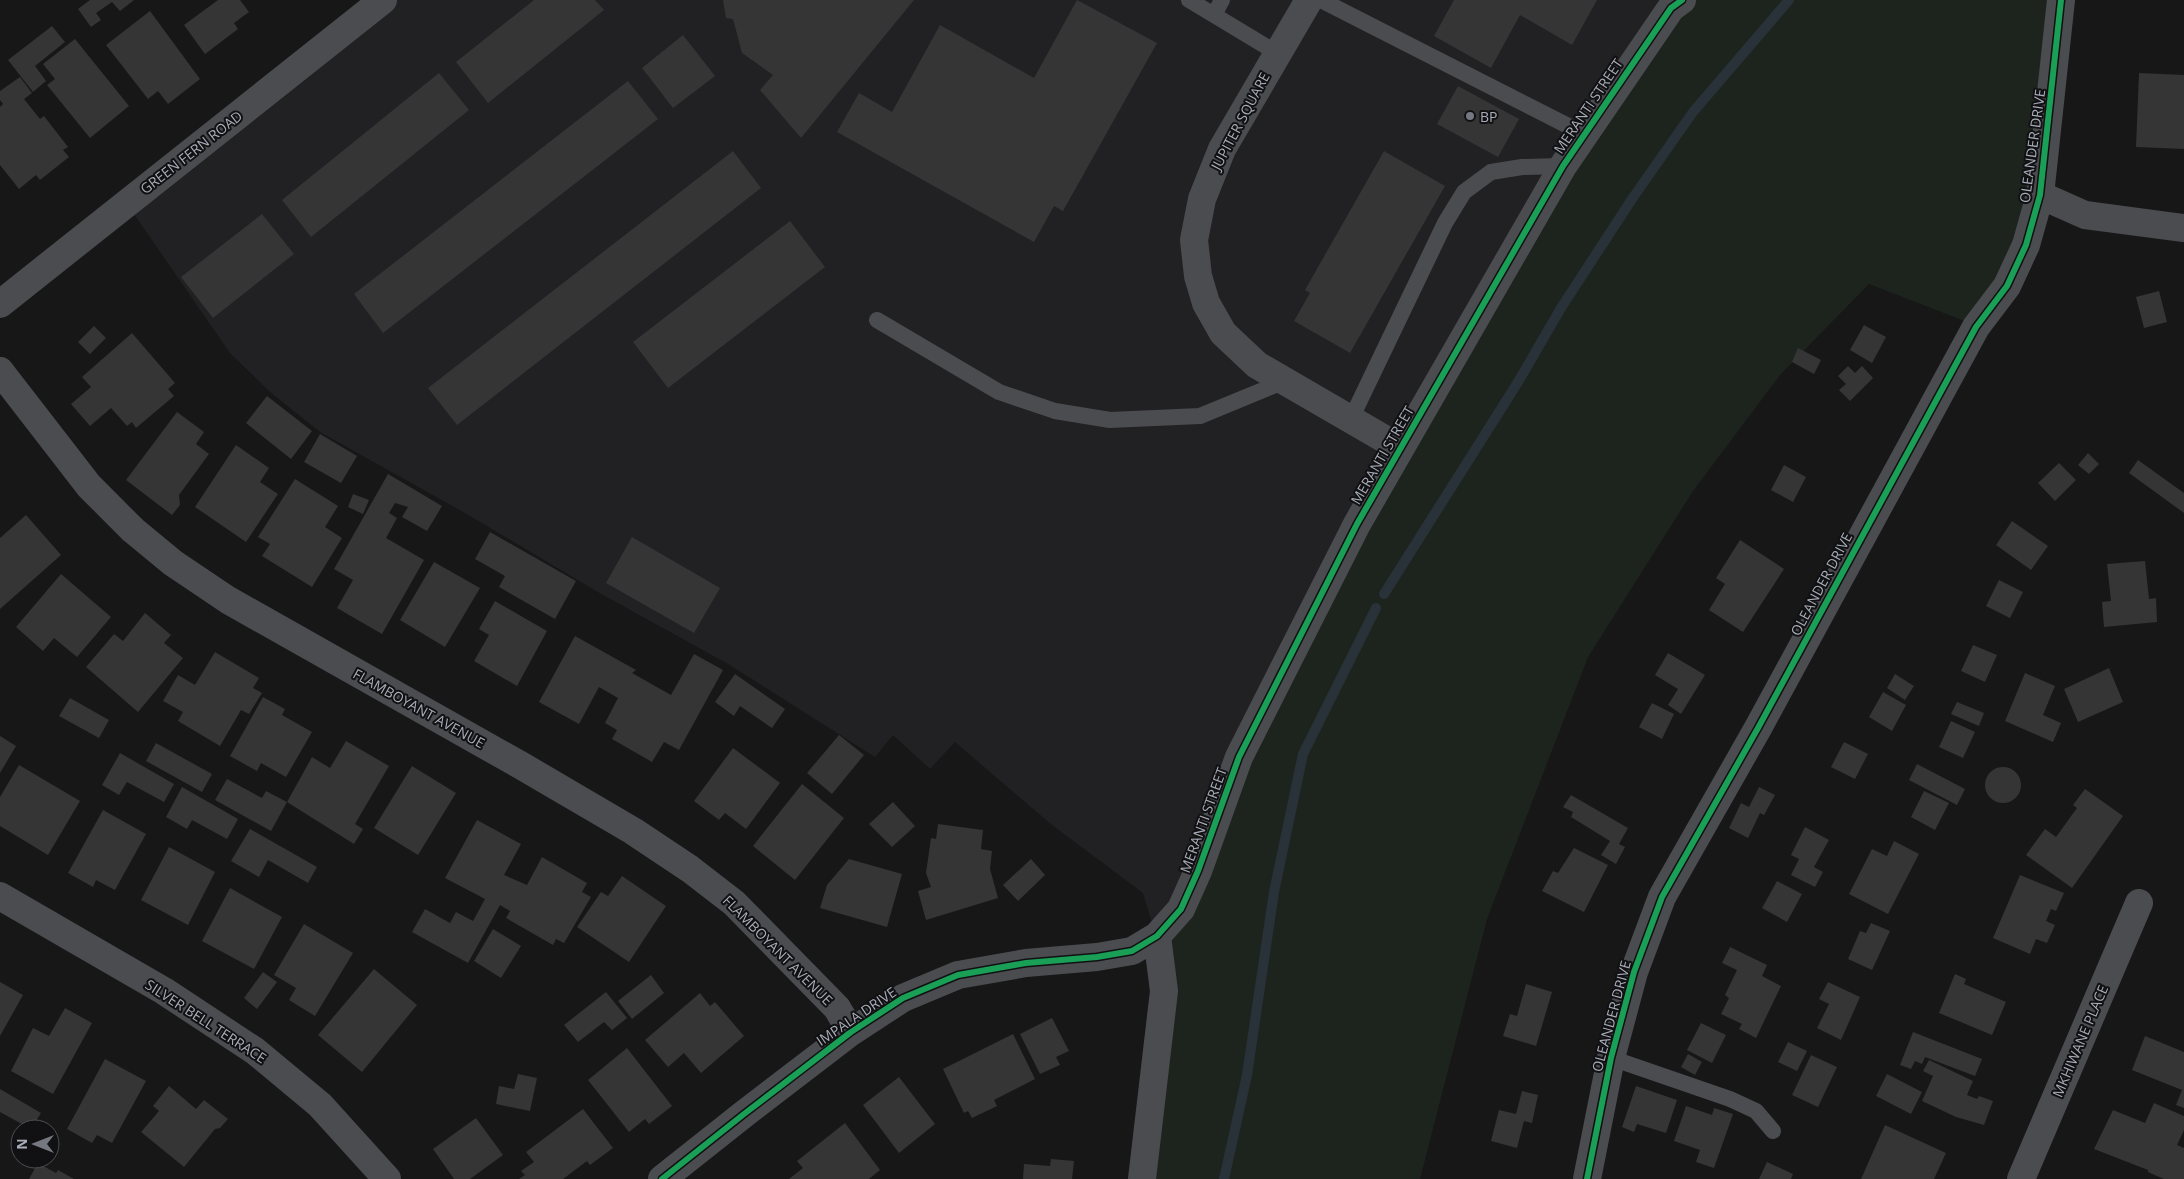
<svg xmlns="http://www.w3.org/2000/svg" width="2184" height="1179" font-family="'Open Sans',sans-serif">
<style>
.built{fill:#212123}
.green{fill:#1d241e}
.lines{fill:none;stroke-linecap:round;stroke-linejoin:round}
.stream{stroke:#2a3239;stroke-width:10}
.building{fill:#353536}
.service{stroke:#4b4c50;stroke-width:16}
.minor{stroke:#4b4c50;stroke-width:28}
.cycleway-casing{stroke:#111113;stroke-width:9}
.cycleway{stroke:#1a9f57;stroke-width:6}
.poi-dot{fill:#757880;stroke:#111113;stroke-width:2}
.labels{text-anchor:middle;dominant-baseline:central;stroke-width:4;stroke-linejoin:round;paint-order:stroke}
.street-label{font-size:14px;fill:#a8adb8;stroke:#111113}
.poi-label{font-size:14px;fill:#a8adb8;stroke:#111113;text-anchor:start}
</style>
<rect width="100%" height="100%" fill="#171717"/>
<path class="built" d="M384,0H1671L1156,936L1143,893L1052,825L955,742L930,769L893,735L875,757L728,664L596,591L465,513L320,432L270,392L230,353L127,204Z"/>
<path class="green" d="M1671,0H2060L2039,195L1975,325L1869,284L1780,375L1693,491L1588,657L1487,919L1420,1179H1141L1161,966L1238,757Z"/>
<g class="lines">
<path class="stream" d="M1384,594L1518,382L1561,308L1632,199L1693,112L1789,0
M1224,1179L1247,1075L1274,892L1303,754L1376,608"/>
</g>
<path class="building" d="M90,0H134L120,11L112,2L96,13L101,20L91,27L78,9Z
M218,0H240L249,12L234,23L238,29L205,54L184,25Z
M534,0H595L604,10L488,103L456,62Z
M723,0H914L801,138L760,90L773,75L742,53L733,19L726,18Z
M1077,0L1157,43L1063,211L1054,206L1034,242L837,132L859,93L892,112L940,25L1034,78Z
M1454,0H1597L1572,45L1520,15L1491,68L1434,36Z
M150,11L200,79L168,104L158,91L148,99L106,45Z
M52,26L65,42L35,66L46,81L33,92L8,60Z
M683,35L715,76L673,108L642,68Z
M75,39L129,106L90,138L47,85L55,79L43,64Z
M439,73L469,110L311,237L282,200Z
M2139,73L2184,75V149L2136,147Z
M20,77L32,93L24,99L40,119L44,116L68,147L63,150L69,157L40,180L36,175L19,189L0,165V107L3,104L0,100V91Z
M628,81L658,119L383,333L354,294Z
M1458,86L1519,119L1498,157L1437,124Z
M733,151L761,188L457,425L428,388Z
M1384,151L1445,186L1350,353L1294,321L1310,293L1305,290Z
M262,214L294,254L213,318L181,277Z
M790,221L825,267L668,388L633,342Z
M2159,291L2167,322L2144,328L2136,297Z
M1864,325L1886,337L1872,363L1850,350Z
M94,326L106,338L90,354L78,342Z
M132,333L175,383L168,389L174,396L136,428L132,422L127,426L111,408L90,426L71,404L91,387L82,377Z
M1798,348L1821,360L1814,374L1792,362Z
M1848,366L1855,373L1862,366L1873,378L1850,401L1839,390L1846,384L1838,376Z
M267,396L312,431L291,459L246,423Z
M177,412L204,432L196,444L209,454L179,495L180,505L172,515L126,480Z
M320,434L357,456L341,483L304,462Z
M236,445L269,468L260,482L278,494L246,542L195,507Z
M2088,453L2099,464L2089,474L2078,465Z
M2138,460L2184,493V513L2129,473Z
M2059,463L2076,480L2055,501L2038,483Z
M1784,465L1806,477L1793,502L1771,490Z
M388,474L442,506L427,531L402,517L408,507L395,503L389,513L397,518L386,538L424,560L382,634L337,608L353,580L334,569Z
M295,479L338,506L325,527L342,538L312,587L262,556L270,544L258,537Z
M353,494L369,500L363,514L348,507Z
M26,515L61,555L0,609V538Z
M2012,521L2048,546L2031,570L1996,545Z
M490,532L576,581L555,619L499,587L505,576L475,559Z
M632,537L720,588L694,633L606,583Z
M1740,540L1784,569L1743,632L1709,610L1725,584L1716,578Z
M2145,561L2149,599L2156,598L2157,622L2104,627L2102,602L2111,601L2107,564Z
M434,562L480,588L445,647L400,620Z
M61,574L111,617L77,657L54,638L43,651L16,627Z
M1999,580L2023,592L2010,618L1986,606Z
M495,601L547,631L517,686L474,661L489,635L479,629Z
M145,613L171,635L164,643L183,658L138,712L86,667L114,634L123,641Z
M575,636L636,670L632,673L671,695L694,654L723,670L679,750L664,742L652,762L612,739L617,730L605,723L618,698L599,687L579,724L539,702Z
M1973,645L1997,655L1985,682L1961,671Z
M215,652L259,678L253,688L262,693L249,714L241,710L220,746L178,721L183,712L163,701L178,675L195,685Z
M1668,653L1705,675L1681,714L1668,705L1678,689L1655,675Z
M2109,668L2123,702L2078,722L2064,689Z
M2025,673L2055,686L2043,715L2061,723L2053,742L2005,721Z
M735,674L785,709L772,728L740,706L734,716L715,702Z
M1895,674L1914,686L1905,700L1887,688Z
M1883,692L1906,705L1892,731L1869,717Z
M263,697L285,709L282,715L312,732L286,777L261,763L257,771L230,756Z
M70,698L109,720L99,738L59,716Z
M1957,702L1984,713L1979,726L1951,714Z
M1652,703L1674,714L1662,739L1639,727Z
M1951,721L1975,732L1963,758L1939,747Z
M839,735L864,755L832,794L807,773Z
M0,736L16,746L0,773Z
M346,741L389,766L355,824L363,829L354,844L287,802L312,757L330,768Z
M1844,742L1868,754L1855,779L1831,767Z
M156,743L212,774L202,792L146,761Z
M733,748L780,783L746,829L725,813L719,820L694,801Z
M120,753L174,784L164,802L127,782L119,795L102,785Z
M1917,764L1965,789L1957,805L1909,780Z
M19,765L80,801L48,855L0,826V797Z
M412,766L456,793L418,855L374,828Z
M1985 785a18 18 0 1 1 36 0a18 18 0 1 1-36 0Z
M227,779L262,798L266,791L287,802L271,831L215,800Z
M802,784L844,818L795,880L753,846Z
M182,787L238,819L227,839L192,820L187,829L166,817Z
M1759,787L1775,795L1764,815L1760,813L1748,838L1729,828L1741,803L1749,807Z
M2085,789L2123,816L2072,888L2026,855L2045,829L2056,837L2077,808L2073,805Z
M1924,791L1949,803L1935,830L1911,817Z
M1571,795L1628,828L1619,844L1625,847L1616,864L1601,855L1610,841L1571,817L1573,812L1563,807Z
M893,802L915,826L892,847L869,824Z
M103,810L146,834L115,890L96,880L93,887L68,873Z
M477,820L521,844L504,875L527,885L542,857L587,883L582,892L591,897L564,943L556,939L553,945L506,918L510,911L500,905L468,963L412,932L425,909L450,923L456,912L473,921L485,899L445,878Z
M938,824L983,830L981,849L992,851L990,869L998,898L926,920L918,891L931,887L926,873L931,838L936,839Z
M1805,827L1829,840L1814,867L1823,872L1815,887L1791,875L1799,859L1791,855Z
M250,829L317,867L308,883L268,860L259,877L231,861Z
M1894,841L1919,854L1888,914L1849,894L1872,849L1887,856Z
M169,847L215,872L188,925L141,900Z
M1574,848L1608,865L1584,912L1542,891L1553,871L1558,873Z
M849,859L902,874L887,927L820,908L827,885Z
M1031,859L1045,875L1018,901L1003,885Z
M2020,875L2064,893L2056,911L2051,909L2046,921L2055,925L2047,943L2036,939L2030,954L1993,938Z
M622,876L666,906L629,962L577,927L601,892L608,896Z
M1777,881L1802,894L1787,922L1762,908Z
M230,888L282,917L254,969L202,941Z
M1871,923L1890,931L1872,970L1848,959L1860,931L1866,933Z
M304,924L353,953L315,1016L289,1000L296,988L274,975Z
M493,929L521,946L501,978L474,961Z
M1730,947L1767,965L1762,976L1781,986L1756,1038L1739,1029L1742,1024L1721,1014L1729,998L1725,995L1737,970L1722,963Z
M374,969L417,1005L362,1072L318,1035Z
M263,972L277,982L257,1009L244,998Z
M1955,974L1966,979L1964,984L2006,1002L1992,1035L1939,1013Z
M651,975L664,993L632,1019L618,1001Z
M0,982L23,995L0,1036Z
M1828,982L1860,997L1841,1040L1817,1028L1829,1004L1819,999Z
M1526,984L1552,992L1536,1046L1503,1036L1510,1014L1517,1016Z
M606,992L627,1018L612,1030L604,1022L578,1042L564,1025Z
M700,993L710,1006L715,1002L744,1036L701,1073L684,1053L668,1067L645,1040Z
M65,1008L92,1023L53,1094L11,1071L33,1028L49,1036Z
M1052,1018L1069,1051L1056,1057L1060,1065L1040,1074L1020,1034Z
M1701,1023L1726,1035L1712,1063L1687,1050Z
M1913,1032L1982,1059L1975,1076L1925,1057L1922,1064L1915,1061L1911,1069L1900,1065Z
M1013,1034L1035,1079L994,1100L997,1106L972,1118L968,1111L964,1113L943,1069Z
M2145,1036L2184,1052V1108L2176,1105L2182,1090L2132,1070Z
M1788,1042L1807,1051L1797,1071L1778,1062Z
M627,1048L672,1106L649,1124L645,1119L629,1132L588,1080Z
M1688,1054L1702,1062L1695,1075L1681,1067Z
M1811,1055L1837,1067L1818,1107L1792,1095Z
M105,1059L146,1081L112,1143L97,1135L92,1143L67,1129Z
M1929,1060L1973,1081L1967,1095L1977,1099L1979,1096L1993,1101L1984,1125L1956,1117L1922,1101L1933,1076L1923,1071Z
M518,1074L537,1078L530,1111L496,1104L499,1086L514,1089Z
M1887,1074L1922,1092L1911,1114L1876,1096Z
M899,1077L935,1124L899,1153L863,1105Z
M169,1086L196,1109L204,1100L228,1119L220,1128L215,1129L184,1167L141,1132L159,1111L153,1106Z
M1636,1086L1677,1100L1666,1133L1637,1124L1634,1132L1622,1127Z
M0,1089L41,1113L31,1129L0,1112Z
M1522,1091L1538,1095L1532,1123L1524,1121L1517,1148L1491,1141L1499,1110L1516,1114Z
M2154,1103L2184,1116V1130L2177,1145L2184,1148V1179H2164L2148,1172V1170L2094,1149L2113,1110L2145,1123Z
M1686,1106L1712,1115L1714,1108L1733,1114L1714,1168L1696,1162L1700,1150L1674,1141Z
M583,1109L613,1148L590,1165L587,1161L563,1179H519L525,1175L521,1171L534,1162L526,1152Z
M476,1118L503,1155L470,1179H454L433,1149Z
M845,1123L880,1170L869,1179H789L803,1168L797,1161Z
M1885,1125L1946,1153L1934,1179H1861Z
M1051,1159L1074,1161L1072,1179H1023L1024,1164L1050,1166Z
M1767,1162L1793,1174L1791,1179H1759Z
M38,1163L56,1173L58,1170L74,1179H29Z"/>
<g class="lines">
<path class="service" d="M1189,0L1277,53
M1321,0L1584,134
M1214,15L1222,0
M877,320L999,392L1055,411L1110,420L1200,416L1285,381
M1351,419L1445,223L1464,192L1491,172L1522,167L1563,166
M1611,1058L1730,1099L1756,1111L1773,1131"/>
<path class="minor" d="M1309,0L1222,149L1202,199L1194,240L1198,276L1206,303L1223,333L1257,365L1400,448
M2040,195L2085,215L2184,228
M0,304L383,0
M0,371L89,486L133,530L173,563L228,600L522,766L633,831L690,869L734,903L837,1008L851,1032
M0,896L164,991L255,1051L320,1105L387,1179
M662,1179L744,1114L851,1032L903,998L958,975L1026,963L1097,957L1132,951L1157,936L1181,909L1198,871L1239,757L1357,524L1563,166L1671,8L1682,0
M1142,1179L1164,991L1157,936
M1587,1179L1611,1058L1634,972L1662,897L1758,728L1976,327L2007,286L2026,245L2040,195L2061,0
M2021,1179L2139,903"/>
<defs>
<path id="cycleway" d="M662,1179L744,1114L851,1032L903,998L958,975L1026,963L1097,957L1132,951L1157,936L1181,909L1198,871L1239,757L1357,524L1563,166L1671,8L1682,0
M1587,1179L1611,1058L1634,972L1662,897L1758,728L1976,327L2007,286L2026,245L2040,195L2061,0"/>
</defs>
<use href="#cycleway" class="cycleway-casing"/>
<use href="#cycleway" class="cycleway"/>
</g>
<circle class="poi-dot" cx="1470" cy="116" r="5"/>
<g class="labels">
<g class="street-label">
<text transform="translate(1588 106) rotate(-56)">MERANTI STREET</text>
<text transform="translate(1240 121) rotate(-62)">JUPITER SQUARE</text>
<text transform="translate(2032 146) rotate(-82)">OLEANDER DRIVE</text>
<text transform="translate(191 152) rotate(-38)">GREEN FERN ROAD</text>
<text transform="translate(1382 455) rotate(-60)">MERANTI STREET</text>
<text transform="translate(1821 584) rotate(-62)">OLEANDER DRIVE</text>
<text transform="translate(419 708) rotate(29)">FLAMBOYANT AVENUE</text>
<text transform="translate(1203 820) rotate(-70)">MERANTI STREET</text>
<text transform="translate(778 950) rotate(45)">FLAMBOYANT AVENUE</text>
<text transform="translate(856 1016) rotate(-34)">IMPALA DRIVE</text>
<text transform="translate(1611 1016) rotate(-75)">OLEANDER DRIVE</text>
<text transform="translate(206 1021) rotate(33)">SILVER BELL TERRACE</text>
<text transform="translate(2080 1041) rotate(-67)">MKHIWANE PLACE</text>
</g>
<g class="poi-label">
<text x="1480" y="116">BP</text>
</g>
</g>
<g transform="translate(35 1144) rotate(270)"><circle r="24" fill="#111113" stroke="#4d4f55"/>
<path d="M0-4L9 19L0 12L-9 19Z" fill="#757880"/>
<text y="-8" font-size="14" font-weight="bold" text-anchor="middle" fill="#a8adb8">N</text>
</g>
</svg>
